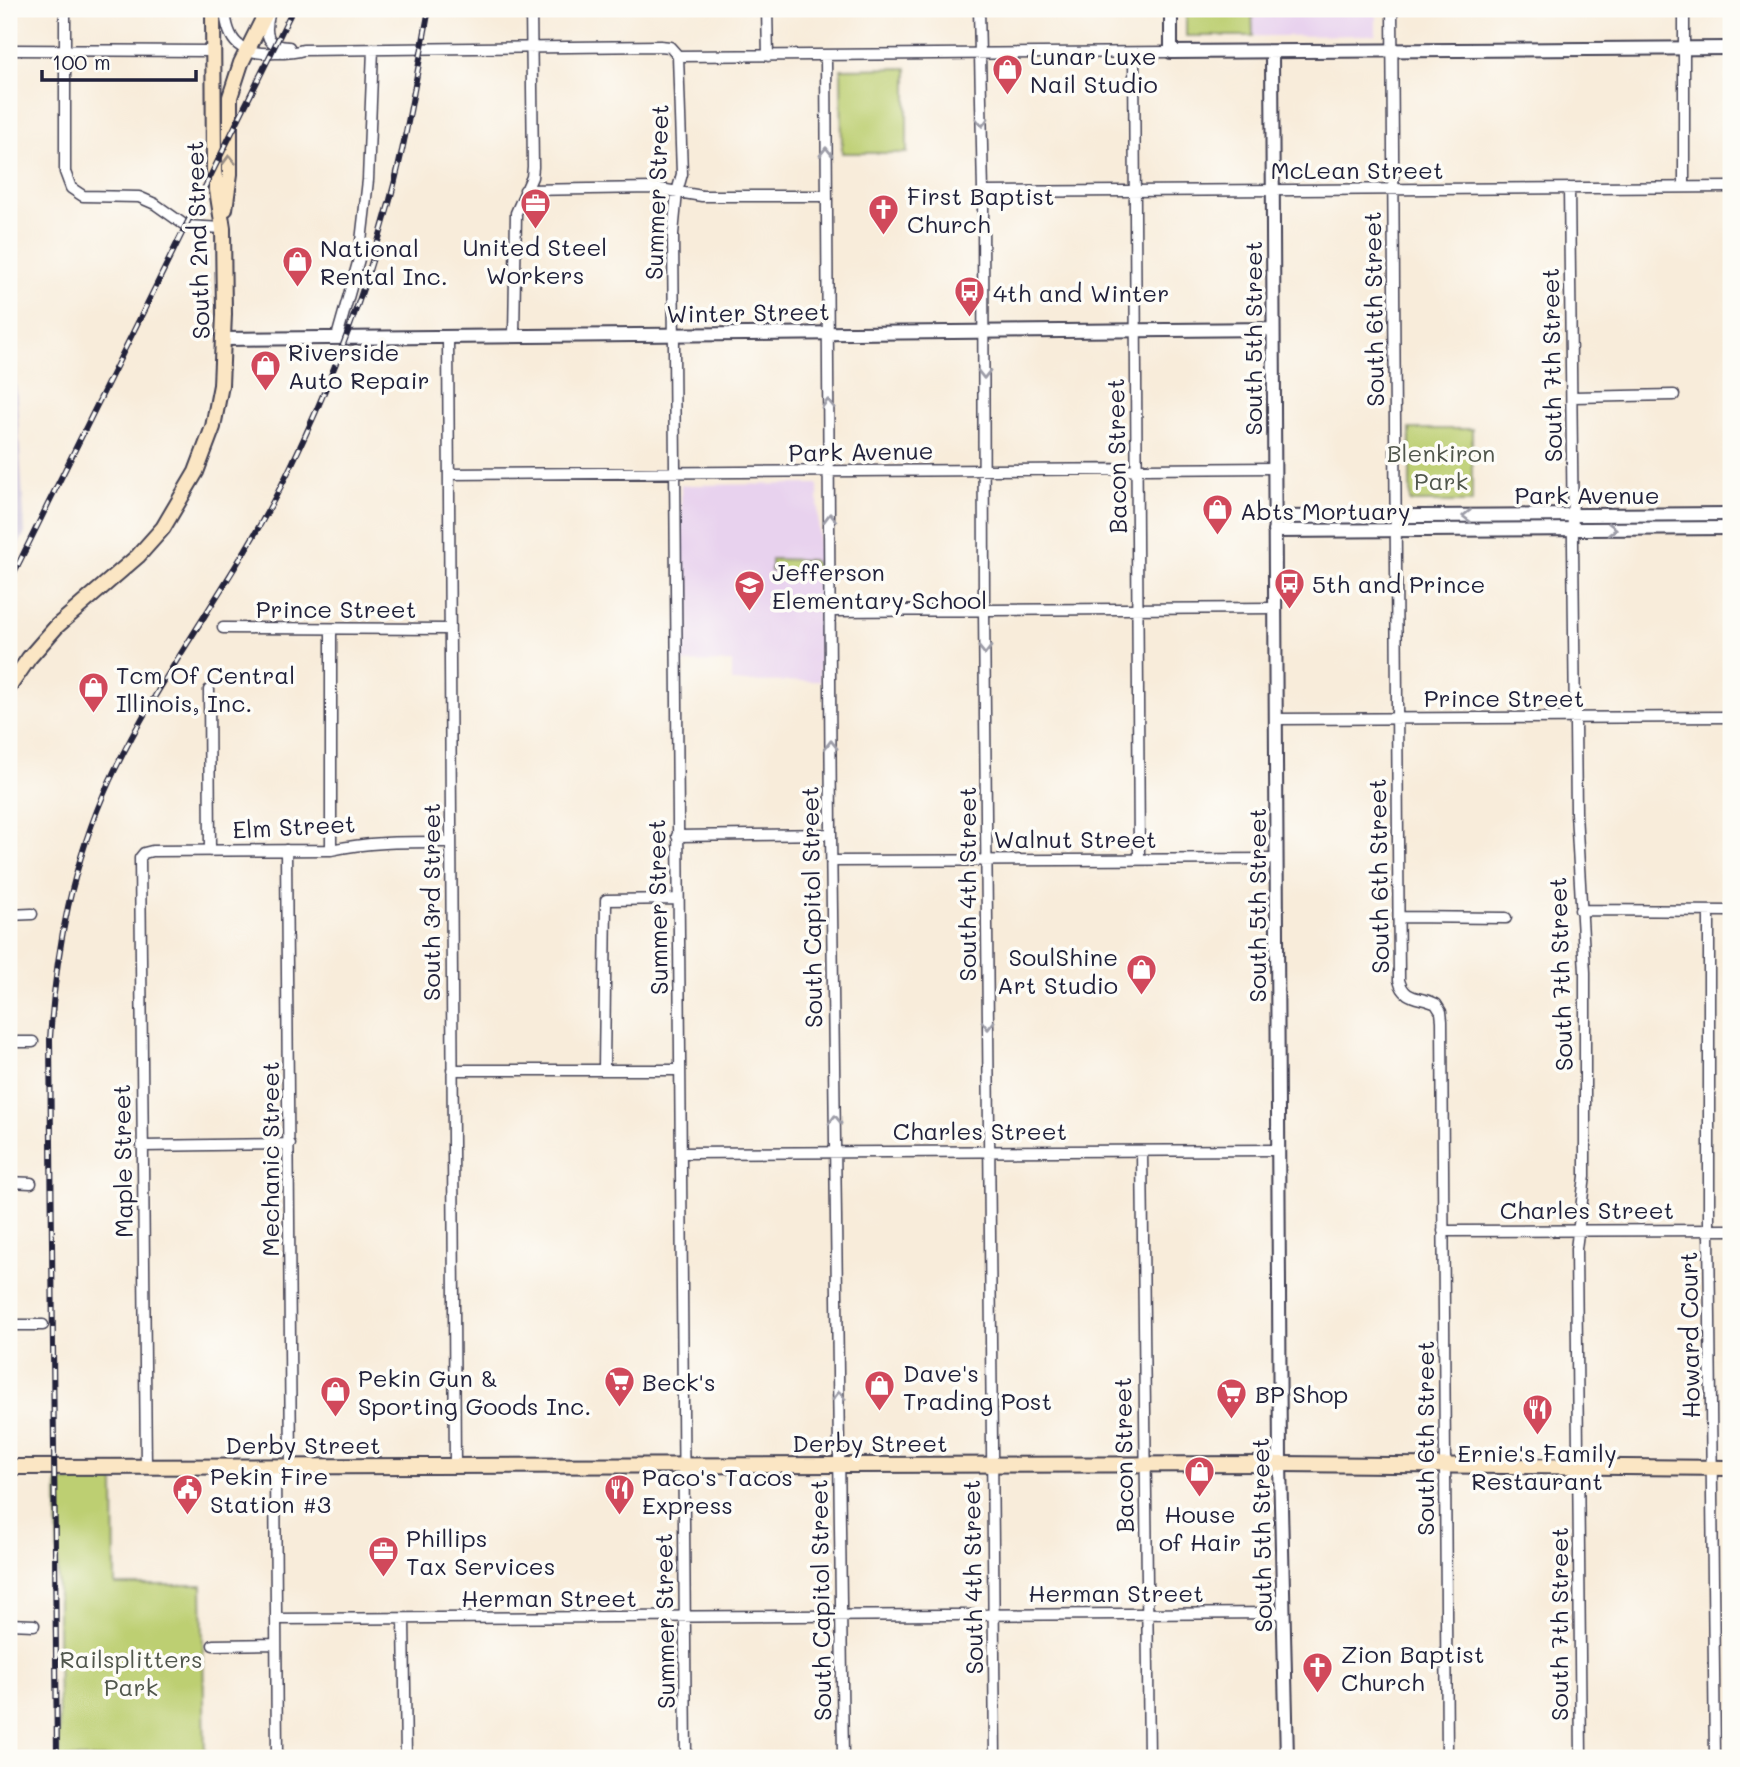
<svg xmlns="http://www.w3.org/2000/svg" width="1740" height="1767" font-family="Mali,sans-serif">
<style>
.built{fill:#e8d2ee}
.industrial{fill:#c9bfd7}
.green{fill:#bdcf72;stroke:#707856;stroke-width:2}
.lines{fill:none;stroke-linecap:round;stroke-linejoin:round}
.minor-casing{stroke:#424053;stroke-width:13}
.tertiary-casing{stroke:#424053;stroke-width:16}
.secondary-casing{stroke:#424053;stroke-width:18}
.minor{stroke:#fff;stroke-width:10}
.tertiary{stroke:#fff;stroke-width:12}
.secondary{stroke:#fbe6c4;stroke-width:14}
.rail-casing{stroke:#22223b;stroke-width:6}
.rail{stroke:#fdfcf7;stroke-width:3.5;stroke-dasharray:10;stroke-linecap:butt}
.oneway{stroke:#9c9ca7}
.oneway2{stroke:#998e86}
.labels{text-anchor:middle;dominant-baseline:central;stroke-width:7;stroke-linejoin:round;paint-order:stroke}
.poi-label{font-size:24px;fill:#22223b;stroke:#fdfcf7;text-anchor:start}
.street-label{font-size:24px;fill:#22223b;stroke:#fdfcf7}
.park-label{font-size:24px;fill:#50564c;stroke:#fdfcf7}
</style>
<rect width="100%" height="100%" fill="#fdfcf7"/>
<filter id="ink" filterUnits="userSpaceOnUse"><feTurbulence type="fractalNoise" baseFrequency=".0143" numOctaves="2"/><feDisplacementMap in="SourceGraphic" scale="14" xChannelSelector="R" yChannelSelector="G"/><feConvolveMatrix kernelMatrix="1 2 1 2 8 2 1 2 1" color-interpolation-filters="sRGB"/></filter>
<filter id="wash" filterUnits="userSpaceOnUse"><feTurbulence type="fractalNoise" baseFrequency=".00686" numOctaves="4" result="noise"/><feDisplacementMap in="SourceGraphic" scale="28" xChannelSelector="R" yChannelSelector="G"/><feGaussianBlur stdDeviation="1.57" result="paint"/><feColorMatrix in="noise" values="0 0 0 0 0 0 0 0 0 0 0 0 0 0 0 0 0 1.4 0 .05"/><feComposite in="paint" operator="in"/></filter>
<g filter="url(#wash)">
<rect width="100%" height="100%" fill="#f8ecda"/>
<path class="built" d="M1186,9H1376V35L1186,37Z
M818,484L820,681L732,682V662L682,663L681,485Z"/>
<path class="industrial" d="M9,266L25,533L9,562Z"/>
<path class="green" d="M1186,9H1252L1253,36H1186Z
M907,68V153H842L841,69Z
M1410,429H1472V502H1410Z
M771,559L812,560L816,563L817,576H794L793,572L771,571Z
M57,1481H114L115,1585H202L205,1758H59Z"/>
</g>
<g filter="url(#ink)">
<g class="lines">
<defs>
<path id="minor" d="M65,9V172L71,188L83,196L139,197L155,204L186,226L223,228
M225,9C227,43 241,55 275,53C285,53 294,53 303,50L660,46L670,47L678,56L1171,52
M767,9L768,56
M979,9L983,192L984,609L995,1758
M1392,9L1399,980C1404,1001 1420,996 1436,1004L1441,1012L1442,1021L1447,1758
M1684,9V187
M269,15C264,35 267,46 289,47
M9,50L213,51
M1134,53L1139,858
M678,56L682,174L677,192L673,234L686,1758
M826,56L831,834L843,1758
M1569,188L1576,813L1585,972V1176L1576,1249L1581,1758
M525,190L654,188L702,196H826
M983,192L1731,187
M448,336L455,1467
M514,336L516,213L532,177L533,167L531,9
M337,337L359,259L368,180L373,49
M1573,397L1674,395
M449,474L1274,468
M831,611L1275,608
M223,628L448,629
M331,630V850
M209,690L210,851
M1276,719L1731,717
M677,836L831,834
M286,850L291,1467
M831,861L1277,859
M1580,910L1731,911
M1709,911V1230L1715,1758
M9,915L32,914
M1400,917L1506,918
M9,1042H33
M604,1069L606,900L678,899
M452,1070H680
M142,1146L290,1144
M1142,1151L1149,1758
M681,1153L1279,1150
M9,1182L31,1183
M1443,1231L1731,1230
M9,1325H43
M146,1467L140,858L144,853L152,851L331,850C371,841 410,842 450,842
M275,1467L277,1758
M276,1619L1283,1613
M404,1619L406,1758
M9,1624L34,1625
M213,1645L275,1644"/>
<path id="tertiary" d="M1171,9V52L1731,48
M1272,52L1280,1464L1287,1758
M224,339L1273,329
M1274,517L1731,514
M1274,531L1731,528"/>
<path id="secondary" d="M225,209L230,174V97L241,63L268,9
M9,687L29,658L57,626L138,556L163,528L196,472L213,427L221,385L224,314L223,228L214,171L213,9
M9,1467L1280,1464L1731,1468"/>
</defs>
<use href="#minor" class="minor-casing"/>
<use href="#tertiary" class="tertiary-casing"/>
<use href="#secondary" class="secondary-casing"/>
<use href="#minor" class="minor"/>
<use href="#tertiary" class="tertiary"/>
<use href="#secondary" class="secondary"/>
<defs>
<path id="rail" d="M9,583L293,9
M57,1758L50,1039C56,949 72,863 110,780C161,671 239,575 291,466C332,381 365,292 390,200C407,137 417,73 429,9"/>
</defs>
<use href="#rail" class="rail-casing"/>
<use href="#rail" class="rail"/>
</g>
<defs><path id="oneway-chevron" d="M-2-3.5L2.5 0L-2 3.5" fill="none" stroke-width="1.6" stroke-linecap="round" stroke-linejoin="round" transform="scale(1.75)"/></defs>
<g class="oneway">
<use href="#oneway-chevron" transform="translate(982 122) rotate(89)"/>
<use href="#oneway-chevron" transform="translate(826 152) rotate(-90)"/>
<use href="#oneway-chevron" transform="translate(984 374) rotate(90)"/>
<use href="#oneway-chevron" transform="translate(828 404) rotate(-91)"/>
<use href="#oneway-chevron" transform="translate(1467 516) rotate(180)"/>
<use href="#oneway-chevron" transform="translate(830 518) rotate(-91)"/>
<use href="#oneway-chevron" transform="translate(1612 529)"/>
<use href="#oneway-chevron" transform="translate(985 650) rotate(89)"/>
<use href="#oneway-chevron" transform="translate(831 745) rotate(-90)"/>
<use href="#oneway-chevron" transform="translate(988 1025) rotate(90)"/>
<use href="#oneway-chevron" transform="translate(835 1120) rotate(-91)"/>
<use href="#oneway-chevron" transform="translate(839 1396) rotate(-91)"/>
</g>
<use class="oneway2" href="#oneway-chevron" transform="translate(229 160) rotate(-91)"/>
</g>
<defs>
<symbol id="shop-pin" viewBox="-11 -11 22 30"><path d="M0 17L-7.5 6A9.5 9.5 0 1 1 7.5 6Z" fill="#d1495b" stroke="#fdfcf7"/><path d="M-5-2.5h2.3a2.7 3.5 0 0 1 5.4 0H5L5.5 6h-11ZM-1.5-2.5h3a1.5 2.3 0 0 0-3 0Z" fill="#fff"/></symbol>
<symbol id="office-pin" viewBox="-11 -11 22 30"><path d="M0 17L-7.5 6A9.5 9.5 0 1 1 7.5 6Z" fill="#d1495b" stroke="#fdfcf7"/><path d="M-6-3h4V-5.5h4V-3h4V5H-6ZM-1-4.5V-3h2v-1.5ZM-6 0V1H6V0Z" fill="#fff"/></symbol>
<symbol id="church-pin" viewBox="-11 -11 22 30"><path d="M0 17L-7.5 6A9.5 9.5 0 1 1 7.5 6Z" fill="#d1495b" stroke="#fdfcf7"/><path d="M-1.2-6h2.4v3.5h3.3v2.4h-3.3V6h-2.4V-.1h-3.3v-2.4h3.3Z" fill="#fff"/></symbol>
<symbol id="bus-pin" viewBox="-11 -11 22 30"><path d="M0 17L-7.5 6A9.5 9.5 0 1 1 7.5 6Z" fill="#d1495b" stroke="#fdfcf7"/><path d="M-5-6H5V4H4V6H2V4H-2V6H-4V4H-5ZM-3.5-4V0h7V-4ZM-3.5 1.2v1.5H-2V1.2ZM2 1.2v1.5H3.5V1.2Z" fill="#fff"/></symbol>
<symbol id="school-pin" viewBox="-11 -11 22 30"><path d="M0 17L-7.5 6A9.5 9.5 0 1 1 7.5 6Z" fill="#d1495b" stroke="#fdfcf7"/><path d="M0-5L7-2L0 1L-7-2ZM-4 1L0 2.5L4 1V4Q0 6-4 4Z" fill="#fff"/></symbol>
<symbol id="supermarket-pin" viewBox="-11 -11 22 30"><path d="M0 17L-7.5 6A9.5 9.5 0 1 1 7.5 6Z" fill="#d1495b" stroke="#fdfcf7"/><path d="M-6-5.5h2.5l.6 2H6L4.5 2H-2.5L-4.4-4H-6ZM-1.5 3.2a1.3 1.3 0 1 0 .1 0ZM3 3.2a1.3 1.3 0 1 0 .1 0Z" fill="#fff"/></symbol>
<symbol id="restaurant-pin" viewBox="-11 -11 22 30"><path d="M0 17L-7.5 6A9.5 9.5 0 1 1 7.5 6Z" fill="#d1495b" stroke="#fdfcf7"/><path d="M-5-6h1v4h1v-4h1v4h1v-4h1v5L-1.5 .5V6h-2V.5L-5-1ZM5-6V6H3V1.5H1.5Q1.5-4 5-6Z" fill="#fff"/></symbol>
<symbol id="civic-pin" viewBox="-11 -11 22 30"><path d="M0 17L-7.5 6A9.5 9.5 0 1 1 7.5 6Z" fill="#d1495b" stroke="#fdfcf7"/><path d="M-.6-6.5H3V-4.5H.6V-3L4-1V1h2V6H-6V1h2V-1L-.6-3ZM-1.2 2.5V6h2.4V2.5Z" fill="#fff"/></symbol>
</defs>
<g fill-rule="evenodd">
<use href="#shop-pin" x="990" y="52" width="35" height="47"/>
<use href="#office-pin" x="518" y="186" width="35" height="47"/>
<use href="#church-pin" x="866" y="192" width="35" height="47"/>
<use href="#shop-pin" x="280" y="244" width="35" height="47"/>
<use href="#bus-pin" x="952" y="274" width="35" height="47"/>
<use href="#shop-pin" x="248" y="348" width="35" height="47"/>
<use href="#shop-pin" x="1200" y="492" width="35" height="47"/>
<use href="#bus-pin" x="1272" y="566" width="35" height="47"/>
<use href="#school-pin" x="732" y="568" width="35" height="47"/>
<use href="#shop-pin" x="76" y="670" width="35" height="47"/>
<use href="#shop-pin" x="1124" y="952" width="35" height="47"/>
<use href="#supermarket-pin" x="602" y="1364" width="35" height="47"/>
<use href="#shop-pin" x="862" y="1368" width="35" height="47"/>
<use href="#shop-pin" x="318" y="1374" width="35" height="47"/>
<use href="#supermarket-pin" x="1214" y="1376" width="35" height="47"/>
<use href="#restaurant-pin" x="1520" y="1392" width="35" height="47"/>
<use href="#shop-pin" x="1182" y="1454" width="35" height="47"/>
<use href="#civic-pin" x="170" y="1472" width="35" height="47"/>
<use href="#restaurant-pin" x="602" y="1472" width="35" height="47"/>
<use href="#office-pin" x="366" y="1534" width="35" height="47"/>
<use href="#church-pin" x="1300" y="1650" width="35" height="47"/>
</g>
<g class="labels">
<g class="poi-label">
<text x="1030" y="55">Lunar Luxe<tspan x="1030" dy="28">Nail Studio</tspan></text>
<text x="907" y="195">First Baptist<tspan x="907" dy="28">Church</tspan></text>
<text x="535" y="246" text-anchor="middle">United Steel<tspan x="535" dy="28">Workers</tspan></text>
<text x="320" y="247">National<tspan x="320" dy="28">Rental Inc.</tspan></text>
<text x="993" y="292">4th and Winter</text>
<text x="288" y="351">Riverside<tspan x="288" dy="28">Auto Repair</tspan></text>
<text x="1240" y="510">Abts Mortuary</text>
<text x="772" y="571">Jefferson<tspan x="772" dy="28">Elementary School</tspan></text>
<text x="1312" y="583">5th and Prince</text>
<text x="116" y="674">Tcm Of Central<tspan x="116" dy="28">Illinois, Inc.</tspan></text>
<text x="1118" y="956" text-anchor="end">SoulShine<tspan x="1118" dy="28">Art Studio</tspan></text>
<text x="903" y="1372">Dave's<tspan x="903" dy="28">Trading Post</tspan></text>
<text x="358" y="1377">Pekin Gun &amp;<tspan x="358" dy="28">Sporting Goods Inc.</tspan></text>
<text x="642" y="1381">Beck's</text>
<text x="1255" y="1393">BP Shop</text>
<text x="1537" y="1452" text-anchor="middle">Ernie's Family<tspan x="1537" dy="28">Restaurant</tspan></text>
<text x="210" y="1475">Pekin Fire<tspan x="210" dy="28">Station #3</tspan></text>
<text x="642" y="1476">Paco's Tacos<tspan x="642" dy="28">Express</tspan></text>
<text x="1200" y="1513" text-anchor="middle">House<tspan x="1200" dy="28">of Hair</tspan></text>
<text x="406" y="1537">Phillips<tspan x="406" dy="28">Tax Services</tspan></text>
<text x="1341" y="1653">Zion Baptist<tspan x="1341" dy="28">Church</tspan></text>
</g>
<g class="street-label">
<text x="1357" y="169">McLean Street</text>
<text transform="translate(656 192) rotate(-88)">Summer Street</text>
<text transform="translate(197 240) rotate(-92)">South 2nd Street</text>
<text transform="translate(1373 309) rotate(-91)">South 6th Street</text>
<text transform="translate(748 312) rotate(-1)">Winter Street</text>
<text transform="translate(1252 338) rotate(-90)">South 5th Street</text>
<text transform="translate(1551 365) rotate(-91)">South 7th Street</text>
<text transform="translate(861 451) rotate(-1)">Park Avenue</text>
<text transform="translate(1116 456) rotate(-91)">Bacon Street</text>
<text x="1587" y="494">Park Avenue</text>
<text x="336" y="608">Prince Street</text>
<text x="1504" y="697">Prince Street</text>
<text transform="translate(294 826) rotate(-3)">Elm Street</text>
<text x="1075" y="838">Walnut Street</text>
<text transform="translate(1378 876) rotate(-91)">South 6th Street</text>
<text transform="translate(966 884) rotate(-90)">South 4th Street</text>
<text transform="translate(430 902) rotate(-90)">South 3rd Street</text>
<text transform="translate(1256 905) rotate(-90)">South 5th Street</text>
<text transform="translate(657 907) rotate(-91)">Summer Street</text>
<text transform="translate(811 907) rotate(-91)">South Capitol Street</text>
<text transform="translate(1560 974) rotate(-92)">South 7th Street</text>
<text x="980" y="1130">Charles Street</text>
<text transform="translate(269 1159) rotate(-90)">Mechanic Street</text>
<text transform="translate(122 1161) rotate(-91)">Maple Street</text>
<text x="1587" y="1209">Charles Street</text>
<text transform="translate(1689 1335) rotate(-91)">Howard Court</text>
<text transform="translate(1424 1438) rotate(-90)">South 6th Street</text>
<text x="870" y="1442">Derby Street</text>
<text x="303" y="1444">Derby Street</text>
<text transform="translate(1123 1455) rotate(-91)">Bacon Street</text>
<text transform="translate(1261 1535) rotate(-91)">South 5th Street</text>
<text transform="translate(972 1577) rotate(-91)">South 4th Street</text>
<text x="1116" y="1592">Herman Street</text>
<text x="549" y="1597">Herman Street</text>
<text transform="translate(820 1600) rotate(-91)">South Capitol Street</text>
<text transform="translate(664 1621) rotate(-91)">Summer Street</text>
<text transform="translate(1558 1624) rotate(-90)">South 7th Street</text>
</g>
<g class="park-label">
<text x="1441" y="452">Blenkiron<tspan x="1441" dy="28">Park</tspan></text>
<text x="131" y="1658">Railsplitters<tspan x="131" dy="28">Park</tspan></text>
</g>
</g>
<rect width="1740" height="1767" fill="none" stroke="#fdfcf7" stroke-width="35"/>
<path d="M42 70v10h154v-10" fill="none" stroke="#22223b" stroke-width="3.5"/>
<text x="52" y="70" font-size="21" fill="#22223b" stroke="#fdfcf7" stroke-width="5" paint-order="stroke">100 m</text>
</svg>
